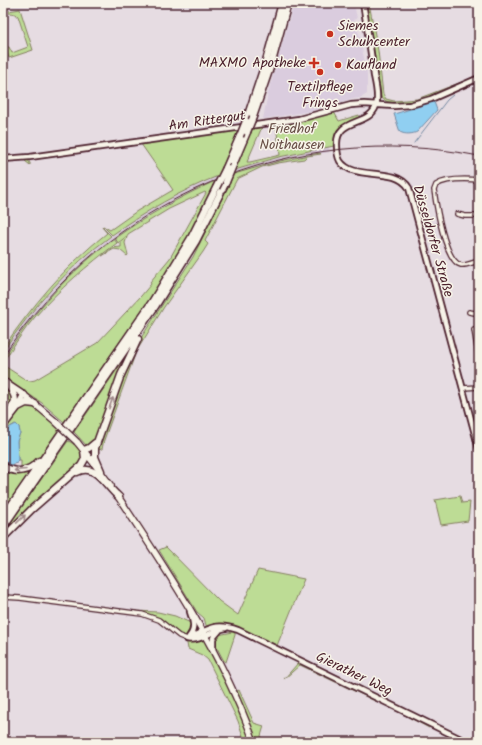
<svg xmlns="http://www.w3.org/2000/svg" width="482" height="745" font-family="Kalam,sans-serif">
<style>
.built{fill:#daccde}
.green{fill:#bddc95;stroke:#847e60;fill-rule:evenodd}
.water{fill:#90cff1;stroke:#7489a2}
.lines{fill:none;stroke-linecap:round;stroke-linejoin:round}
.stream{stroke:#7489a2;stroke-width:1}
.minor-casing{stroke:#4a1f2b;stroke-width:6}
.tertiary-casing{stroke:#4a1f2b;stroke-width:8}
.secondary-casing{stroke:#4a1f2b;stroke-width:8}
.primary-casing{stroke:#4a1f2b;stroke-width:8}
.motorway-casing{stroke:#4a1f2b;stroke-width:9}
.minor{stroke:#f7f3e8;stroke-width:3.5}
.tertiary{stroke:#f7f3e8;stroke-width:4.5}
.secondary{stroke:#f7f3e8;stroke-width:5}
.primary{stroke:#f7f3e8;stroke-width:5.5}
.motorway{stroke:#f7f3e8;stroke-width:6}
.rail{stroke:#4a1f2b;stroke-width:1}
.primary-bridge-casing{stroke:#4a1f2b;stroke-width:8;stroke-linecap:butt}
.motorway-bridge-casing{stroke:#4a1f2b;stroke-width:9;stroke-linecap:butt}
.primary-bridge{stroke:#f7f3e8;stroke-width:5.5}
.motorway-bridge{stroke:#f7f3e8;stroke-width:6}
.oneway{stroke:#a0898a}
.poi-dot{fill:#c8321e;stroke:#f7f3e8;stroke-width:1.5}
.labels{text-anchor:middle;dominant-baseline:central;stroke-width:3;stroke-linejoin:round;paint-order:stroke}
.poi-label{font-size:14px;fill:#4a1f2b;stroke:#f7f3e8;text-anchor:start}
.street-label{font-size:14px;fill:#4a1f2b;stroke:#f7f3e8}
.park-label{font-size:14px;fill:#674e46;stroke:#f7f3e8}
</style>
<rect width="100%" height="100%" fill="#e6dce2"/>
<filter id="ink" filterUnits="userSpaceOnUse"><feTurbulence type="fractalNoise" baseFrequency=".025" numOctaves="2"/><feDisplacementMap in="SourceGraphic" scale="8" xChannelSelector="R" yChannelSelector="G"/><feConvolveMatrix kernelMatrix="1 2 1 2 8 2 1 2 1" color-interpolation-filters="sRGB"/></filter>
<g filter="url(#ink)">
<path class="built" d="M294,3H354L357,19L354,20L360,37L367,74V94L360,98L347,100L312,111L263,119L268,93Z
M329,147V152L280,161L225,178L174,201L132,226L99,251L57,289L22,331L3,359V351L18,329L54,286L96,248L136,218L186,190L224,173L279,157Z"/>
<path class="green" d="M366,3H369L378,51L383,94L386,99L394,101L417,99L475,77C451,88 416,107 389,102C386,102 384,99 381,98L376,74Z
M20,9L33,50L9,58L3,40V36L7,47H9L12,53L28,47L18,16C13,12 9,13 3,14V12Z
M334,112L339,121L359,115V117C345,121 333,130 334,146L279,157L235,170L253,127ZM276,125L280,155L250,162H247L262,127Z
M239,129L218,176C180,191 146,211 112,235L103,226L110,230L137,211L173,190L141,144L28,160L30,163V165L25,161V159Z
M320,153L321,154L307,156L304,159L278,163L262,167L237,179L205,241L208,244L203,252L164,307L136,352L104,440L102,449L97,450L119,385L139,341L193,257L234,174L280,161Z
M215,181L193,228L162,281L64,422L42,403L3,377V365L26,380L30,381L35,380L97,343L141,296L151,284L150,282L170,258L206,193L205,192L169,209L128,234L125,243L128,255L127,256L120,250L114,249L102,256L112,248L121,247V242L127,236L118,243L115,238C146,216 180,197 215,181Z
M101,226L111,236C68,267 33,307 3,351V348C32,306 66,265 107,233Z
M114,239L117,243C88,265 59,289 35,317C23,331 13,347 3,362V359C32,313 70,271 114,239Z
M127,355L97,436L92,444L87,446L74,432Z
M3,385L10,391L14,400L3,416Z
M25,406H33L59,429L38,459L31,465L21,468V460H18L17,441L20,433L19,427L15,424L10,427L3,436C3,430 19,409 25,406Z
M68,441C74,443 80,450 84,456L83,462L3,534Z
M3,468L32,469L3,510Z
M460,496L462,503L470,502L468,521L441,525L435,500Z
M166,547L219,601L238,615L258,570L304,579L276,648L234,629H207L204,618L197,612L159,550Z
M113,610L158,612L175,616L193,624L191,635L204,636L254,742H245L238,721L208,660L202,655L188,649L186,638L154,618Z
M233,632L235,633V635L226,662L224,661L216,646V638L218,635Z
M301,662L423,722L430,727L429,728L386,705L373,700L300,665L284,679L298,663Z
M239,690L254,723L264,726L261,736L263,742H258L237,691Z"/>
<path class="water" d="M434,102L437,110L417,132C413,134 405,135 400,132L394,114Z
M16,424L19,427L20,433L17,441L18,460L17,463L10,465C0,460 3,446 3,436L10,427Z"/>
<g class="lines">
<path class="stream" d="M414,143L447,100L453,95"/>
<defs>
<path id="minor" d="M479,180C467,179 447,178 436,185L434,190C436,204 445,262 461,265C466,266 474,262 479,261
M457,214L465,216H479
M469,312L475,313L479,312
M474,330L479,360
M463,388L479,387
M3,597L20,598L142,614L159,620L179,636L187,639"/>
<path id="tertiary" d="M363,3C367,27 371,51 374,76C376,85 379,97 376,106C369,127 335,117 337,146C337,151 338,157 340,161C354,182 395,165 409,188L479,449
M3,159L30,157L299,119L351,105L364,104L394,106L410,105L431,99L479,78
M189,637C196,629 193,621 190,612
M187,639C208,631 213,621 238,630L467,742
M187,639C201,642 212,630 226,628
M213,649V638L219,631"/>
<path id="secondary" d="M3,381L24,395"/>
<path id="primary" d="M24,395L55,421
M77,442L96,466L111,486
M117,495C169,573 222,653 254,742"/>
<path id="motorway" d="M253,117L272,62L288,3
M246,121L266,61L282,3
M233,165L247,132
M226,168L240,136
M18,407L26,403L35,404
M3,419C15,404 21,400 6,383
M3,426L17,408L24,395
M3,466C15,474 29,472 39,461
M101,471L95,457V448L121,375L138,339
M77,472C96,462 106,487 119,497
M3,517L152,302L191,238L216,188
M3,527L156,305L196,241L226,182
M3,538L32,509L81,466L85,459L84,450L89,448L95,443"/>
</defs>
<use href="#minor" class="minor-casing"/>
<use href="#tertiary" class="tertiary-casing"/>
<use href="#secondary" class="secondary-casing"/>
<use href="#primary" class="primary-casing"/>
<use href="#motorway" class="motorway-casing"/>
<use href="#minor" class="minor"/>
<use href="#tertiary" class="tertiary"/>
<use href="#secondary" class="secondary"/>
<use href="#primary" class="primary"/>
<use href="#motorway" class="motorway"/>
<path class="rail" d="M3,356C107,197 293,119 479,156"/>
<defs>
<path id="primary-bridge" d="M55,421L77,442"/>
<path id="motorway-bridge" d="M247,132L253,117
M240,136L246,121
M226,182L233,165
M216,188L226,168"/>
</defs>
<use href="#primary-bridge" class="primary-bridge-casing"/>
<use href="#motorway-bridge" class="motorway-bridge-casing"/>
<use href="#primary-bridge" class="primary-bridge"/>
<use href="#motorway-bridge" class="motorway-bridge"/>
</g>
<defs><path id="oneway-shaft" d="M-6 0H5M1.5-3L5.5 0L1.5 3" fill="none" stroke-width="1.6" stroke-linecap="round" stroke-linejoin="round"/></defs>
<g class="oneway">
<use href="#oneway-shaft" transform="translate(111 403) rotate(-70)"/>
<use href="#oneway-shaft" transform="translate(20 470) rotate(175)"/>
<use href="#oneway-shaft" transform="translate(21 519) rotate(-44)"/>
</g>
</g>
<g class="poi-dot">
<circle cx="330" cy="34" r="4"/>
<path d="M312 57h4v4h4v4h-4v4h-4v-4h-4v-4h4z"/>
<circle cx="338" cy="65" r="4"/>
<circle cx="320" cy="72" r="4"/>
</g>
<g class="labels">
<g class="poi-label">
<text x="338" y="26">Siemes<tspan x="338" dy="16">Schuhcenter</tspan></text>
<text x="306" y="63" text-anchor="end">MAXMO Apotheke</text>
<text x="346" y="65">Kaufland</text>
<text x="320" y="87" text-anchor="middle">Textilpflege<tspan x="320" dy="16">Frings</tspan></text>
</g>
<g class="street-label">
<text transform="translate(207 121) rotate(-8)">Am Rittergut</text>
<text transform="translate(433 241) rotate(74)">Düsseldorfer Straße</text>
<text transform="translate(354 674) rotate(26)">Gierather Weg</text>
</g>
<g class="park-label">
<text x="292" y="129">Friedhof<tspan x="292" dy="16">Noithausen</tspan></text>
</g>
</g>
<rect width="482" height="745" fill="none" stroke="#f7f3e8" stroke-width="16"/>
<rect x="8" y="8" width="466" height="729" fill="none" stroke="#4a1f2b" stroke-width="1.5" filter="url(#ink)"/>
</svg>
